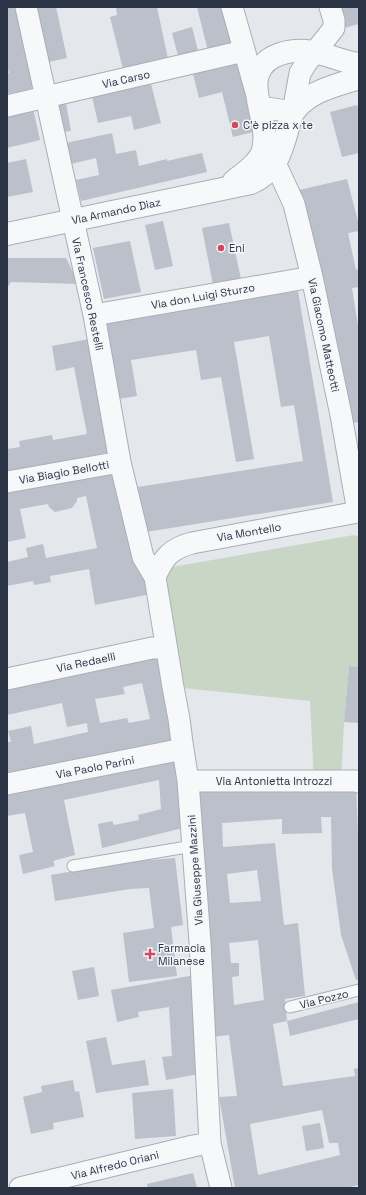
<svg xmlns="http://www.w3.org/2000/svg" width="366" height="1195" font-family="'Space Grotesk',sans-serif">
<style>
.green{fill:#c9d6c5}
.building{fill:#bbc0ca;fill-rule:evenodd}
.lines{fill:none;stroke-linecap:round;stroke-linejoin:round}
.service-casing{stroke:#a9aeb7;stroke-width:13}
.minor-casing{stroke:#a9aeb7;stroke-width:23}
.tertiary-casing{stroke:#a9aeb7;stroke-width:24}
.service{stroke:#f7f8fa;stroke-width:11}
.minor{stroke:#f7f8fa;stroke-width:21}
.tertiary{stroke:#f7f8fa;stroke-width:22}
.poi-dot{fill:#d1495b;stroke:#f4f6f9;stroke-width:1.5}
.labels{text-anchor:middle;dominant-baseline:central;stroke-width:3;stroke-linejoin:round;paint-order:stroke}
.street-label{font-size:11px;fill:#2b3445;stroke:#f4f6f9}
.poi-label{font-size:11px;fill:#2b3445;stroke:#f4f6f9;text-anchor:start}
</style>
<rect width="100%" height="100%" fill="#e4e7ec"/>
<path class="green" d="M354,535L359,537V667L349,666L344,722L341,781H314L310,701L183,688L161,569Z"/>
<path class="building" d="M7,7H16L34,88L7,94V73H9L7,66Z
M34,7H56L67,58L49,62L42,29L39,30Z
M116,7H157L168,59L123,69L110,17L117,15Z
M197,7H224L233,45L208,51Z
M339,7H359V24L344,28Z
M192,27L198,51L178,56L172,33Z
M240,62L257,131L233,137L222,92L199,98L193,74Z
M151,84L161,123L134,130L131,116L98,123L92,96Z
M66,103L71,131L63,132L58,104Z
M357,105L359,111V153L342,157L330,112Z
M33,108L40,140L7,148V113Z
M112,133L116,154L136,150L139,166L167,159V161L202,153L207,172L81,201L76,180L99,175L96,158L71,164L66,143Z
M26,159L33,192L7,197V163Z
M347,179L359,225V231L348,233L356,270L359,269V287L352,288L359,333V422L353,423L299,190Z
M163,221L173,266L155,270L145,225Z
M229,223L241,279L213,285L202,228Z
M130,241L141,292L104,299L93,248Z
M7,258H66L79,284L11,282L7,288Z
M298,291L333,502L146,532L138,487L303,461L294,405L281,407L269,336L234,342L254,459L236,462L221,377L201,380L196,350L131,360L137,396L112,400L100,323Z
M89,339L111,452L7,472V449L20,447L19,441L52,435L53,440L87,434L74,367L56,371L52,346Z
M106,469L119,475L126,535L139,559L151,594L95,605L89,569L50,576L51,582L34,585L33,581L7,586V562L28,557L26,548L43,544L46,558L97,548L86,496L77,498V501L72,508L55,512L49,507L48,504L20,509L26,538L7,542V486Z
M163,655L180,738L7,774V742H11L8,731L31,726L34,744L88,732L87,723L67,727L62,703L7,715V687ZM142,683L150,719L129,723L127,718L100,723L95,699L125,694L123,687Z
M349,666L359,667V723L344,722Z
M179,752L187,827L102,848L98,824L112,821L114,825L139,820L138,815L161,809L159,780L64,800L75,855L53,861L55,866L23,874L19,855L33,852L25,813L7,816V786Z
M356,785L359,862V979L356,980L341,935L332,869L331,817H321L322,833L282,834V819L222,823L223,847L275,843L284,925L298,923L305,996L285,999L287,1021L273,1024L283,1086L355,1076L354,1069L359,1068V1185L347,1188H235L219,1097L237,1096L229,1035L211,1037L194,791ZM257,870L261,901L230,903L227,874ZM258,940L264,1000L234,1005L232,977L239,976V963H231L229,943ZM322,1110L329,1143H338L340,1155L258,1175L250,1124Z
M175,858L183,925L171,927L177,976L129,982L123,933L154,928L149,888L130,889L55,901L51,875L124,862Z
M94,967L99,996L78,1000L72,971Z
M195,975L199,1074L166,1080L162,1057L172,1056L169,1007L138,1012L139,1017L117,1022L111,990Z
M359,1002V1019L290,1036L287,1021Z
M106,1037L112,1065L145,1060L149,1085L96,1093L86,1041Z
M73,1080L75,1092L79,1091L84,1117L53,1123L54,1129L31,1134L23,1097L42,1092L41,1086Z
M173,1089L176,1136L135,1139L132,1093Z
M320,1123L324,1148L306,1151L302,1126Z
M193,1173L197,1188H148L147,1184Z"/>
<g class="lines">
<defs>
<path id="service" d="M73,866L193,846
M290,1007L359,990"/>
<path id="minor" d="M26,7L94,315L120,462L143,557L155,577L173,687L179,719L182,743L188,781L200,942L210,1143L221,1188
M232,7L256,92
M7,106L244,51
M260,107L293,112L300,73L307,62L334,28V20L330,7
M275,163L294,204L312,277L341,415L358,512
M94,315L312,277
M7,482L120,462
M155,577C164,557 170,549 192,543L358,512
M7,679L152,648H166
M188,781H356L359,782
M7,784L183,749
M20,1188L193,1146L210,1143"/>
<path id="tertiary" d="M234,181C244,173 257,165 262,153C274,121 236,78 273,57C283,52 295,50 306,51C324,52 341,62 359,64
M7,234L251,183C280,171 283,144 291,117C303,92 335,86 359,78"/>
</defs>
<use href="#service" class="service-casing"/>
<use href="#minor" class="minor-casing"/>
<use href="#tertiary" class="tertiary-casing"/>
<use href="#service" class="service"/>
<use href="#minor" class="minor"/>
<use href="#tertiary" class="tertiary"/>
</g>
<g class="poi-dot">
<circle cx="235" cy="125" r="4"/>
<circle cx="221" cy="248" r="4"/>
<path d="M148 948h4v4h4v4h-4v4h-4v-4h-4v-4h4z"/>
</g>
<g class="labels">
<g class="street-label">
<text transform="translate(126 79) rotate(-13)">Via Carso</text>
<text transform="translate(116 211) rotate(-12)">Via Armando Diaz</text>
<text transform="translate(88 294) rotate(78)">Via Francesco Restelli</text>
<text transform="translate(203 296) rotate(-10)">Via don Luigi Sturzo</text>
<text transform="translate(324 335) rotate(78)">Via Giacomo Matteotti</text>
<text transform="translate(64 472) rotate(-10)">Via Biagio Bellotti</text>
<text transform="translate(249 532) rotate(-10)">Via Montello</text>
<text transform="translate(86 662) rotate(-12)">Via Redaelli</text>
<text transform="translate(95 767) rotate(-11)">Via Paolo Parini</text>
<text x="274" y="781">Via Antonietta Introzzi</text>
<text transform="translate(195 870) rotate(-94)">Via Giuseppe Mazzini</text>
<text transform="translate(324 999) rotate(-14)">Via Pozzo</text>
<text transform="translate(115 1165) rotate(-14)">Via Alfredo Oriani</text>
</g>
<g class="poi-label">
<text x="243" y="125">C'è pizza x te</text>
<text x="229" y="248">Eni</text>
<text x="158" y="948">Farmacia<tspan x="158" dy="13">Milanese</tspan></text>
</g>
</g>
<rect width="366" height="1195" fill="none" stroke="#2b3445" stroke-width="16"/>
</svg>
